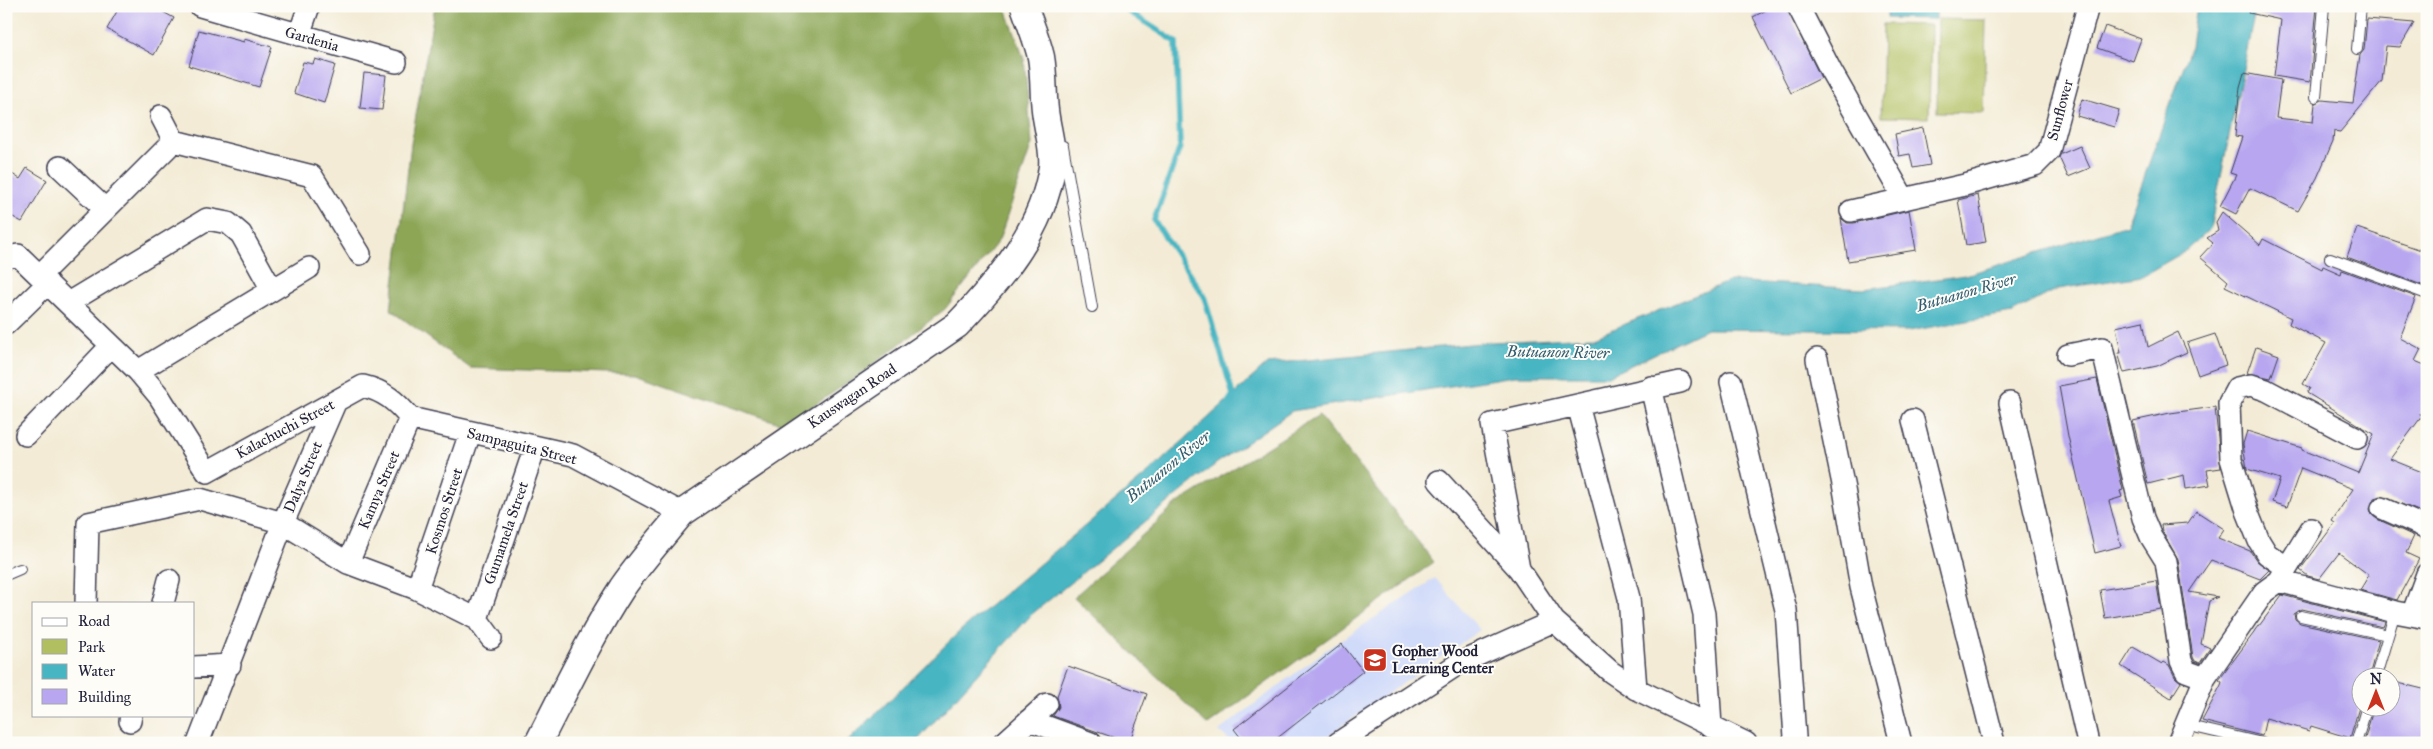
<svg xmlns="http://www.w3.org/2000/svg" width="2433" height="749" font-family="'IM FELL Great Primer',serif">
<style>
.built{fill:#d0daf9}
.green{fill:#b1bf61;stroke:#6a704e}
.forest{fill:#8ca657;stroke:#576449}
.water{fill:#47b5c2;stroke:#346c7e}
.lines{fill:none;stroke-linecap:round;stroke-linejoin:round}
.stream{stroke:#47b5c2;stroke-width:5.5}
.building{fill:#b8a7f0}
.service-casing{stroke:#414052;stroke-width:12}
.minor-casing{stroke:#414052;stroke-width:24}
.tertiary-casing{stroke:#414052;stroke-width:29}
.service{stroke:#fff;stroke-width:10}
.minor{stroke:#fff;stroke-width:21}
.tertiary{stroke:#fff;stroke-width:26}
.labels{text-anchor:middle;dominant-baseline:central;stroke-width:4;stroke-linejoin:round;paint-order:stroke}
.street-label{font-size:15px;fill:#22223b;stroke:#fdfcf7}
.poi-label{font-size:15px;font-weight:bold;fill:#22223b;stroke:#fdfcf7;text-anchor:start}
.water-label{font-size:16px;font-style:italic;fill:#315d71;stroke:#fdfcf7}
</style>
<rect width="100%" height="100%" fill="#fdfcf7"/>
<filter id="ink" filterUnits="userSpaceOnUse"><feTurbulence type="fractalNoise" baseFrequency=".02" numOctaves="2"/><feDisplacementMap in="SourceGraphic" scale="10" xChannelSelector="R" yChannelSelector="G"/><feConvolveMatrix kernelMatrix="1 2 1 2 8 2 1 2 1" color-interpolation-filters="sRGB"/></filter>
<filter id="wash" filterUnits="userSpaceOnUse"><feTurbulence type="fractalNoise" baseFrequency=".0096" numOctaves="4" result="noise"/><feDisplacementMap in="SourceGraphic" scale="20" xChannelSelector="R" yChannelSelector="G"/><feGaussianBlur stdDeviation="1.12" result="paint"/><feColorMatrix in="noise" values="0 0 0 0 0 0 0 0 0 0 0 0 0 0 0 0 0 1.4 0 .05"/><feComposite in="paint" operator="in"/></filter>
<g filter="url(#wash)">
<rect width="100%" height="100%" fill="#f3ebd5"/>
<path class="built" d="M1435,578L1480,630L1317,743H1232L1219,731L1326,650Z"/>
<path class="green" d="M1938,19L1986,20L1984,113L1937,112Z
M1883,24L1931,25L1929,118L1881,117Z"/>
<path class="forest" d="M435,6H1005L1024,59L1032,144L999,240L945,309L865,371L785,425L635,374L470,368L391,310L411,144Z
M1319,415L1434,562L1208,725L1074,597L1178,503Z"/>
<path class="water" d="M1887,6H1936V19L1887,18Z
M2197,6H2256L2210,229L2184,252L2142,276L2058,289L2012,313L1909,331L1707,329L1608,376H1514L1292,411L1217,463L1032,614L915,743H846L960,631L1148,473L1267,364L1491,342L1594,337L1730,281L1864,289L1966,275L2127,225L2191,46Z"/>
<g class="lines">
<path class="stream" d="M1120,6L1176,42L1180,147L1154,220L1204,296L1233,395L1229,401"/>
</g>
<g id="blocks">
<path class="building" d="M120,6H152L174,18L154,55L107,29Z
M1774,6H1786L1821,78L1791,93L1753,17Z
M2250,6H2317L2310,82L2274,76L2281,20L2249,13Z
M2367,19L2414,23L2400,47L2386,46L2382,81L2340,132L2334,131L2333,141L2317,178L2298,211L2250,188L2236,214L2220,206L2236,175L2230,173L2242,137L2235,136L2240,87L2244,73L2281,80L2276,118L2313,122L2315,104L2322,100L2353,103L2360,55L2364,50Z
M2105,26L2141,39L2133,61L2097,48Z
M199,30L244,42V39L272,47L259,87L189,66Z
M315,59L335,65L324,103L294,93L303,62L313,64Z
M364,73L386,75L382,110L360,108Z
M2082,99L2119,110L2114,127L2077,116Z
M1923,128L1930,165L1913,168L1910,154L1899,156L1895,134Z
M2080,146L2090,168L2068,177L2059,157L2061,154Z
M27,168L47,180L22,222L6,213V170L20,179Z
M1978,195L1986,242L1966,245L1958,200Z
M1909,210L1916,250L1848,261L1841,218L1847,223H1854Z
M2222,212L2260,245L2263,239L2322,269L2323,266L2341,274L2342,270L2416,297L2400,338L2421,349L2415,361L2427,366V398L2420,414L2422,416L2390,459L2427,474V512L2426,514L2381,496L2374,498L2370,509L2372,515L2377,519L2414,536L2406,553L2419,559L2397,600L2360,590L2369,575L2339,553L2319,579L2308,576L2300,570L2335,523L2332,521L2353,489L2301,468L2287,507L2272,502L2280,479L2247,469L2243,444L2247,431L2302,448V450L2358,473L2374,434L2307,393L2310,388L2303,384L2326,343L2289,324L2291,318L2225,286L2228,281L2200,257L2213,243L2207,238L2218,231L2216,222Z
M2357,228L2427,252V287L2347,257Z
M2143,321L2148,347L2178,332L2187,352L2157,366L2124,373L2118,353H2121L2116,327Z
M2215,334L2226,365L2198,375L2187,343Z
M2256,347L2279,355L2271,378L2247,373Z
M2097,379L2123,490L2120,491L2122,497L2109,501L2121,546L2095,553L2068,436L2059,386Z
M2215,407L2221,468L2207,470L2210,485L2186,489L2184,475L2148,484L2133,421L2170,413Z
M2196,511L2224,529L2218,538L2250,551L2257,561L2269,570L2260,579L2211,560L2189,592L2218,597L2209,601L2201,644L2210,648L2200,663L2195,661L2193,657L2178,559L2162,531L2161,525L2188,523Z
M2156,581L2161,609L2105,618L2100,590Z
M2282,595L2385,622L2383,627L2302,609L2294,614L2295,619L2300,623L2379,640L2369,676H2360V704L2350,738L2311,726L2309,731L2266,718L2262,736L2202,721L2221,685L2222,682L2219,680Z
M1342,644L1363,671L1271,743H1245L1234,729Z
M2133,647L2162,664L2164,662L2169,665L2175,677L2181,682L2171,698L2121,666Z
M1068,666L1147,694L1129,743L1053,716L1059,707L1057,696Z
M2390,681L2427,690V743L2364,742L2374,706H2390Z"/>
</g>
</g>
<g filter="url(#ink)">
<use href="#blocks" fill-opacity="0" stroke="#414052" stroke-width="1"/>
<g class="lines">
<defs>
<path id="service" d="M2357,49L2361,6
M2316,97L2324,6
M1063,146L1092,307
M2330,258L2427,294
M6,575L20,569
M2301,616L2388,635
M2376,676L2395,612
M2185,725L2262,743
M2357,740L2367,706"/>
<path id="minor" d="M200,6L396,62
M1798,6L1831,71L1904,199
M299,35L309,6
M161,116L174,141
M60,167L105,209
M1851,211L1965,185L2035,165L2049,151L2088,6
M6,257L18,255L138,371L159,396L207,472
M40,275L174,141L312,176L360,254
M68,303L207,219L228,223L241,234L271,288
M6,324L48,283
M2068,355L2102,348L2143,518L2151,537L2166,561L2181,661L2186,671L2205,678
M1817,359L1844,489L1861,587L1901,743
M138,371L309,268
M1731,382L1786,610L1795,737L1793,743
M1651,387L1704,614L1711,727
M2010,403L2088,743
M1578,405L1629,598L1636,689
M1913,420L1994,743
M26,435L111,346
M207,472L363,386C384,391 396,401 410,418L573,455L682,513
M1439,481L1519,569L1554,621L1611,672L1636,689L1746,743
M2382,508L2427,528
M348,563L410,418
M2286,567L2267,554L2259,541L2247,511L2231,459L2229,403L2237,388L2251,385L2266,390L2357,438
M1519,569L1492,424L1680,382
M2279,581L2395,612L2427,618
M417,589L470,433
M86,603L88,523L200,499L283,523L348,563L417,589L477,619L491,638
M163,603L169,580
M2412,615L2427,574
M477,619L535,447
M194,667L230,665
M1029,720L1091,743
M130,721L131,715
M198,743L283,523L335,403
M1004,743L1047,704
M1338,743L1458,664L1554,621
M2178,743L2205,678L2264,592L2279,581L2311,529"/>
<path id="tertiary" d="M538,743C565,691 590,637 622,588C640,562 661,538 682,513L957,325C999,281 1043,230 1052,167C1054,148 1047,129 1045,110C1043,93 1044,74 1041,57C1037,40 1030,23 1024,6"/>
</defs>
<use href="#service" class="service-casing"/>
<use href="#minor" class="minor-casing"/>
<use href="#tertiary" class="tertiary-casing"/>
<use href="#service" class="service"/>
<use href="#minor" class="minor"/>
<use href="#tertiary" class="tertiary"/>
</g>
</g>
<defs>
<symbol id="school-square" viewBox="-11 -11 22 22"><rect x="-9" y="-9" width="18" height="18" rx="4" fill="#c8321e" stroke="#fdfcf7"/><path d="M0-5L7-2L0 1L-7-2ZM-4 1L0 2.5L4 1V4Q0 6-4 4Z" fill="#fff"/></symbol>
</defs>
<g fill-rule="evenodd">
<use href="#school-square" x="1361" y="646" width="28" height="28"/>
</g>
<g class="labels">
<g class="street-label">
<text transform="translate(312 39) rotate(16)">Gardenia</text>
<text transform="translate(2060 110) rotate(-75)">Sunflower</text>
<text transform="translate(852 396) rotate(-34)">Kauswagan Road</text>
<text transform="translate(285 429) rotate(-28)">Kalachuchi Street</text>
<text transform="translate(522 446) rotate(14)">Sampaguita Street</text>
<text transform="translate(303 477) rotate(-67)">Dalya Street</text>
<text transform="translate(379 490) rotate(-67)">Kamya Street</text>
<text transform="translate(444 511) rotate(-72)">Kosmos Street</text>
<text transform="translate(506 533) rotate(-71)">Gumamela Street</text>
</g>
<g class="poi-label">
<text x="1392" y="651">Gopher Wood<tspan x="1392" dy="17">Learning Center</tspan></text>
</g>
<g class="water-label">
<text transform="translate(1966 292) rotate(-16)">Butuanon River</text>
<text transform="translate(1558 352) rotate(1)">Butuanon River</text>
<text transform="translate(1168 466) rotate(-39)">Butuanon River</text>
</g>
</g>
<rect width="2433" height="749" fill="none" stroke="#fdfcf7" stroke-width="25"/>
<rect x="32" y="602" width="162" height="115" fill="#fdfcf7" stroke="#a5a5ac"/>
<rect x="42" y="618" width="25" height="8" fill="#ffffff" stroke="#a5a5ac"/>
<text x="78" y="626" font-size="15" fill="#22223b">Road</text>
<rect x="42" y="639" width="25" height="15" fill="#b1bf61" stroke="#a5a5ac"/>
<text x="78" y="652" font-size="15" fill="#22223b">Park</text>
<rect x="42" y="664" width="25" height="15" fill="#47b5c2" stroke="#a5a5ac"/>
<text x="78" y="676" font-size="15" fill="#22223b">Water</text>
<rect x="42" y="689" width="25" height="15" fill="#b8a7f0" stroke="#a5a5ac"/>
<text x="78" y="702" font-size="15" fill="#22223b">Building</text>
<g transform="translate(2376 692)"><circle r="24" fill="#fdfcf7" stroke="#a5a5ac"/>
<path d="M0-4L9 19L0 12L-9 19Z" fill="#c8321e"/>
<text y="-8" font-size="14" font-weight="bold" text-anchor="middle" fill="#22223b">N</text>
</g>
</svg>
